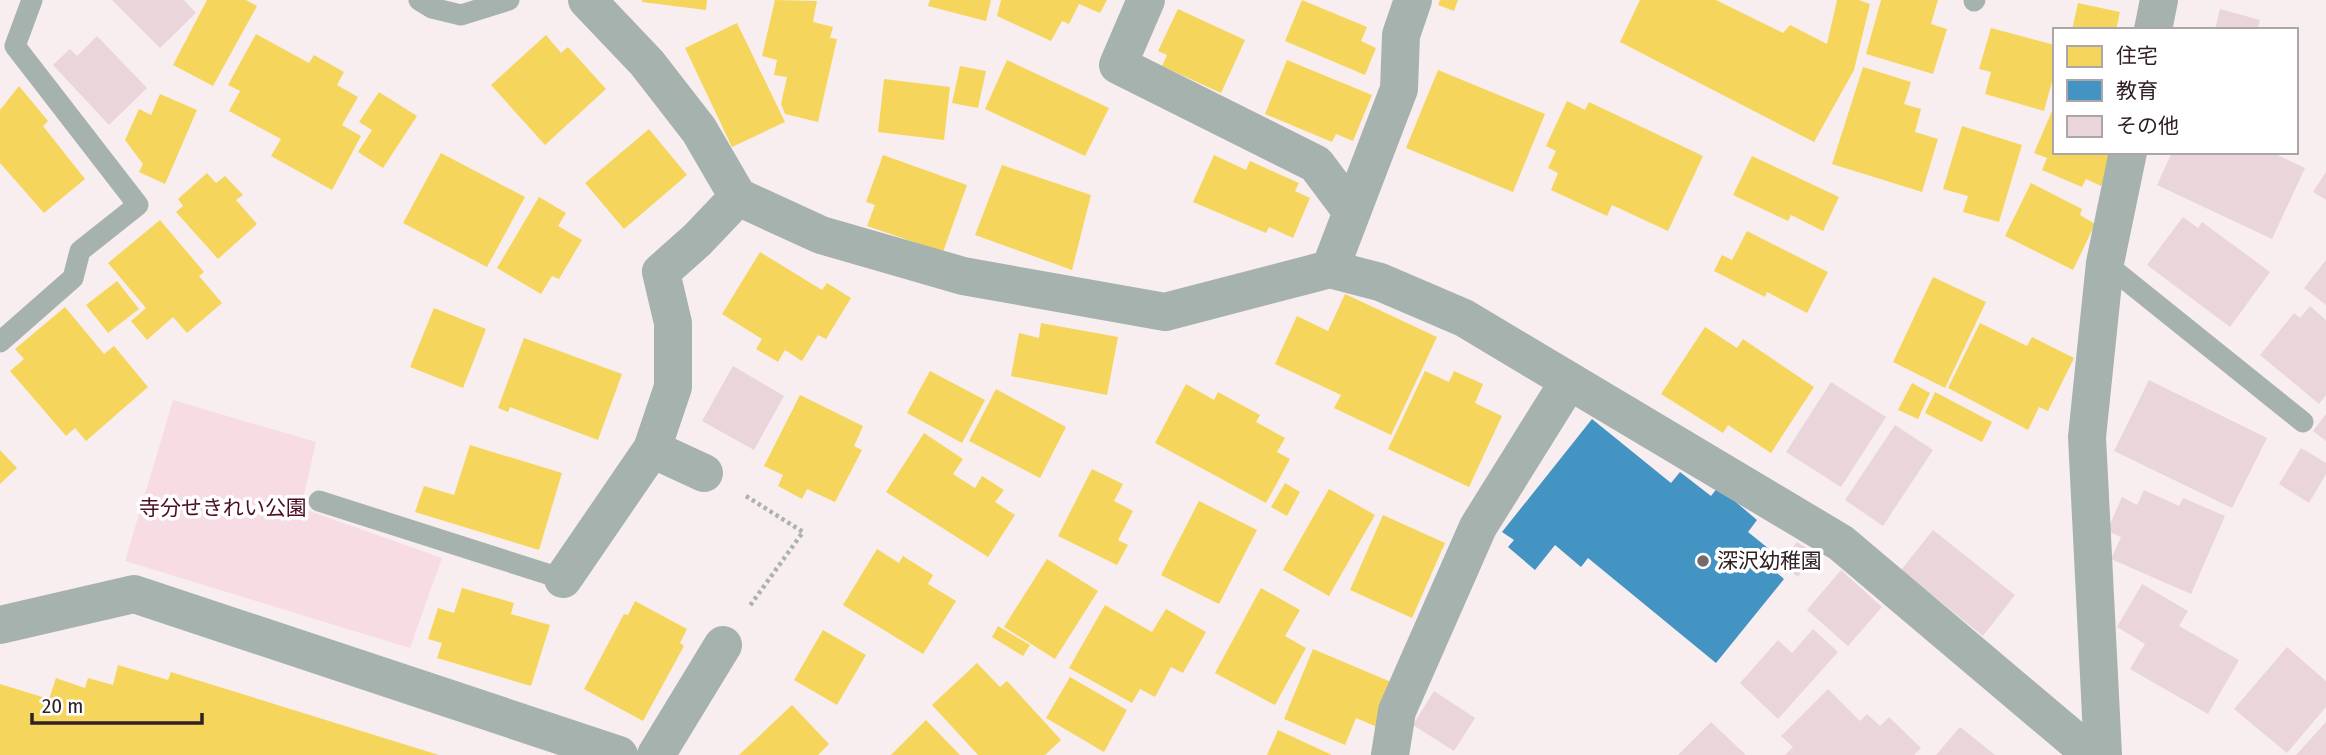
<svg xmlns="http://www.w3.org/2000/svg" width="2326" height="755" font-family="'Fira Sans Condensed','Noto Sans JP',sans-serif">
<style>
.green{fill:#f7dde3}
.homes{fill:#f6d55c}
.schools{fill:#4393c3}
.building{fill:#e9d5da}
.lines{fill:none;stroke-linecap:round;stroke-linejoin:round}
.path{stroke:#acb2af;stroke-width:4.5;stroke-dasharray:3.5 3.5;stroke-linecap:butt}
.service{stroke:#a6b2ad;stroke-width:21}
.minor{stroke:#a6b2ad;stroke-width:38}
.poi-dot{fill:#75696b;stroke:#fff;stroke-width:2.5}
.labels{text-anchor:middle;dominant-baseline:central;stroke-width:7;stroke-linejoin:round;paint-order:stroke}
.park-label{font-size:21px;fill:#4c0d25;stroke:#fff}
.poi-label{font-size:21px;fill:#2f2124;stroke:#fff;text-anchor:start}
</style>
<rect width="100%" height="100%" fill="#f8eef0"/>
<path class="green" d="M173,400L316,442L301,508L442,558L410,648L125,561Z"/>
<path class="homes" d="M207,0H246L257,6L213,86L173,65Z
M642,0H707L706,10L642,2Z
M775,0L817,1L813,22L833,27L830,38L837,39L818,122L785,114L781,104L787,77L774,75L777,60L762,56Z
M930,0H991L986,21L928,6Z
M1001,0H1107L1100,13L1079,4L1069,24L1062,21L1051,41L997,16Z
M1302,0L1367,27L1361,41L1376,48L1365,75L1285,41Z
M1440,0H1458L1454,11L1438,5Z
M1640,0H1716L1783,33L1790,25L1827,44L1837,0H1859L1870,4L1854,70L1814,142L1620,42Z
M1881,0H1938L1931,24L1947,29L1933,74L1866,54Z
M2078,3L2120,12L2116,30H2072Z
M1178,9L1245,40L1221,93L1162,66L1167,55L1158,51Z
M737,23L785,122L732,147L685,48Z
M1991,28L2055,45V71L2044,111L1985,94L1991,72L1979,69Z
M256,34L309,63L314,55L344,72L337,85L358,97L342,125L361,136L332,190L271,156L281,139L229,111L240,91L228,85Z
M546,35L561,53L568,47L606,89L545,145L491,85Z
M1007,60L1109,108L1085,156L985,109Z
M1287,60L1372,95L1353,141L1336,134L1332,142L1265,114Z
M960,66L986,71L978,108L952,103Z
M1863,67L1911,82L1904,104L1921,109L1915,132L1938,139L1922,192L1832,164Z
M1438,70L1545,114L1513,192L1406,148Z
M884,79L950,87L944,140L878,132Z
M19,86L48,121L43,126L85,179L44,213L0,163V110Z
M379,92L417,116L383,168L358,152L372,130L359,122Z
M160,94L197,110L165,184L139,172L143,164L125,140L139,109L151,115Z
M1567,101L1585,110L1589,102L1703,156L1668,231L1612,205L1607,216L1551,190L1558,173L1548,168L1556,151L1546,146Z
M2052,111L2055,112V152H2106L2113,157L2101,186L2086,179L2082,187L2042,170L2047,158L2034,153Z
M1962,126L2022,145L1999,222L1963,212L1968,196L1943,189Z
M649,129L687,175L624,229L585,183Z
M441,153L525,197L487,267L403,223Z
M883,155L967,185L943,252L867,226L875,205L866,202Z
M1214,155L1246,170L1250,161L1299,183L1295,191L1310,198L1293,238L1269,227L1266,233L1193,202Z
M1752,156L1839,197L1823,231L1791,215L1788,221L1733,195Z
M1002,165L1091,195L1072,270L975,235Z
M207,173L216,183L225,176L243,195L236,200L257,224L218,259L176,212L183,206L178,199Z
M2031,183L2082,209L2080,215L2095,224L2073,270L2005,236Z
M539,197L566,213L558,226L582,240L559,279L552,276L541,294L497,268Z
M160,220L204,272L199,276L222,303L187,333L173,317L147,340L131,321L146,308L108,263Z
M1747,231L1828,272L1807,313L1767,292L1765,297L1714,271L1722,255L1732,260Z
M760,252L822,290L827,283L851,298L826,339L818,335L802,361L785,350L778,362L756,349L762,339L722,314Z
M1933,277L1986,302L1945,388L1893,362Z
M117,281L139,309L108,333L86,305Z
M1345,294L1437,337L1391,435L1334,408L1341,395L1275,364L1297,316L1328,331Z
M65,307L104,354L114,346L148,387L86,441L75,428L66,436L10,371L24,359L15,349Z
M434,308L486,329L463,388L410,367Z
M1041,323L1118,337L1107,395L1011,376L1019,333L1039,338Z
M1980,323L2027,346L2032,337L2074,358L2048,411L2039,407L2028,430L1948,388Z
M1705,327L1737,348L1743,339L1814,387L1771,453L1728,425L1723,433L1661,394Z
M524,338L622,374L598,440L510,407L508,412L498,408Z
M930,371L985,400L962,443L907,413Z
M1425,371L1449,382L1454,371L1483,384L1475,403L1502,416L1469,487L1388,449Z
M1912,383L1930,393L1918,419L1898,410Z
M1186,384L1214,400L1218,392L1260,415L1256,422L1285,438L1277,452L1290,459L1266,503L1155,443Z
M996,389L1066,427L1040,478L969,441Z
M1935,392L1992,422L1982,442L1925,413Z
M800,395L863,426L854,446L862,450L835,502L807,489L802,499L778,486L783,475L764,466Z
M924,433L963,459L953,474L975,488L982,476L1004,490L995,502L1015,515L988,557L886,492Z
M470,445L562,473L539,550L415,512L424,486L454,495Z
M0,450L17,468L0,484Z
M1092,469L1123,484L1114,501L1133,511L1118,540L1128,545L1117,565L1058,536Z
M1285,483L1300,492L1287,516L1271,507Z
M1329,489L1375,515L1329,596L1283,570Z
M1199,501L1257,530L1219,604L1161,575Z
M1383,515L1445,543L1412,618L1350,590Z
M877,549L899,563L903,556L933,575L928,584L956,601L923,654L843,605Z
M1047,559L1098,591L1055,659L1004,627Z
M462,588L514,603L511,614L550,625L531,686L437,658L442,643L428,639L438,608L454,613Z
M1261,588L1300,610L1285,636L1306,648L1275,705L1215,673Z
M635,601L687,629L680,643L684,646L643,721L584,689L624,614L628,615Z
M1105,605L1152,632L1166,609L1206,632L1183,673L1171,667L1155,697L1140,689L1132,703L1069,668Z
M998,626L1030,645L1023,656L992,637Z
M823,630L866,655L837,705L794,680Z
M1313,649L1396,684L1377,727L1356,718L1345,745L1284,719Z
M977,663L1000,687L1007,681L1061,740L1045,755H978L932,705Z
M118,665L168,680L171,672L439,755H0V684L49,699L56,678L85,688L88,678L113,685Z
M1070,677L1127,710L1104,752L1046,718Z
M792,705L829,744L818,755H739Z
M926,720L960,755H891Z
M1278,730L1332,755H1267Z"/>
<path class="schools" d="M1592,419L1671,483L1680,472L1711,496L1718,487L1757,520L1748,532L1779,557L1770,567L1784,579L1716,663L1588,558L1581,567L1555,545L1535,570L1508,547L1514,540L1502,532Z"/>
<path class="building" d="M112,0H184L196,13L160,48Z
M2220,9L2260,20L2257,30H2215Z
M97,36L147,88L109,125L53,65L70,49L77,56Z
M2172,152H2271L2305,168L2272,239L2157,185Z
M2326,172V200L2313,192Z
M2183,217L2198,228L2202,222L2270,272L2230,327L2147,265Z
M2326,260V305L2304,288Z
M2310,306L2326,320V395L2319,404L2260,355L2294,313L2300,318Z
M733,366L784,396L754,450L702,421Z
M2149,380L2267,438L2232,508L2114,451Z
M1831,382L1886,417L1841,487L1786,452Z
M2326,414V441L2313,431Z
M1895,425L1933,450L1883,526L1845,500Z
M2301,448L2326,463V474L2309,503L2279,484Z
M2144,490L2179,506L2183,498L2225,516L2191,594L2111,559L2121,537L2107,531L2122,497L2137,505Z
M1933,530L2015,595L1983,636L1901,570Z
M1797,542L1814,553L1798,577L1781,565Z
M1841,570L1882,607L1848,646L1807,610Z
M2142,584L2188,611L2179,626L2239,660L2208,714L2130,669L2145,644L2117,627Z
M1813,629L1838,652L1778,719L1740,683L1778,640L1792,653Z
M2287,647L2326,681V707L2287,753L2234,709Z
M1828,689L1860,721L1867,714L1880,726L1889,717L1921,748L1914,755H1785L1793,747L1781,736Z
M1434,691L1475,718L1454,751L1413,725Z
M1711,722L1746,755H1678Z
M2326,722V755H2296Z
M1960,727L1995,755H1936Z"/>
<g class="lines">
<path class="path" d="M746,496L803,532L749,607"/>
<path class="service" d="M419,0L432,8L461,15L509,0
M1974,1L1975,0
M2105,263L2303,422
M0,342L73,278L80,251L138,205L15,46L32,0
M319,501L563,579"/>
<path class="minor" d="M587,0L647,63L699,130L738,197L821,235L963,276L1165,312L1330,269L1380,282L1464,318L1841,543L2092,755
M1146,0L1118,65L1316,164L1352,212
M2153,30L2159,0
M1330,269L1399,89L1401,35L1413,0
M652,449L704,473
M563,579L652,449L673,387V323L661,272L697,240L738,197
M0,625L134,594L619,755
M656,755L723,645
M1390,755L1397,711L1478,527L1569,381
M2103,755L2087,437L2105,263L2128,152"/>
</g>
<circle class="poi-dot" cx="1703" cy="561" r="7"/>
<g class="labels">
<g class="park-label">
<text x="223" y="508">寺分せきれい公園</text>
</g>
<g class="poi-label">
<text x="1717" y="561">深沢幼稚園</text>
</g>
</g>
<rect x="2053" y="28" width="245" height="126" fill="#ffffff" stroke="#aca6a7" stroke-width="2"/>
<rect x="2067" y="46" width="35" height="21" fill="#f6d55c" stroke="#aca6a7" stroke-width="2"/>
<text x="2116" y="63" font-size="21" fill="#2f2124">住宅</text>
<rect x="2067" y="80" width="35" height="21" fill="#4393c3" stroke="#aca6a7" stroke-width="2"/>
<text x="2116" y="98" font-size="21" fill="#2f2124">教育</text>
<rect x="2067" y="116" width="35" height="21" fill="#e9d5da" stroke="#aca6a7" stroke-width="2"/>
<text x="2116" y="133" font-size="21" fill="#2f2124">その他</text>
<path d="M32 713v10h170v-10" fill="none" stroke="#2f2124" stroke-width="3.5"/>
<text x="42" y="713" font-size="21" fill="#2f2124" stroke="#ffffff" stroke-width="5" paint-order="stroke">20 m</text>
</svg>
